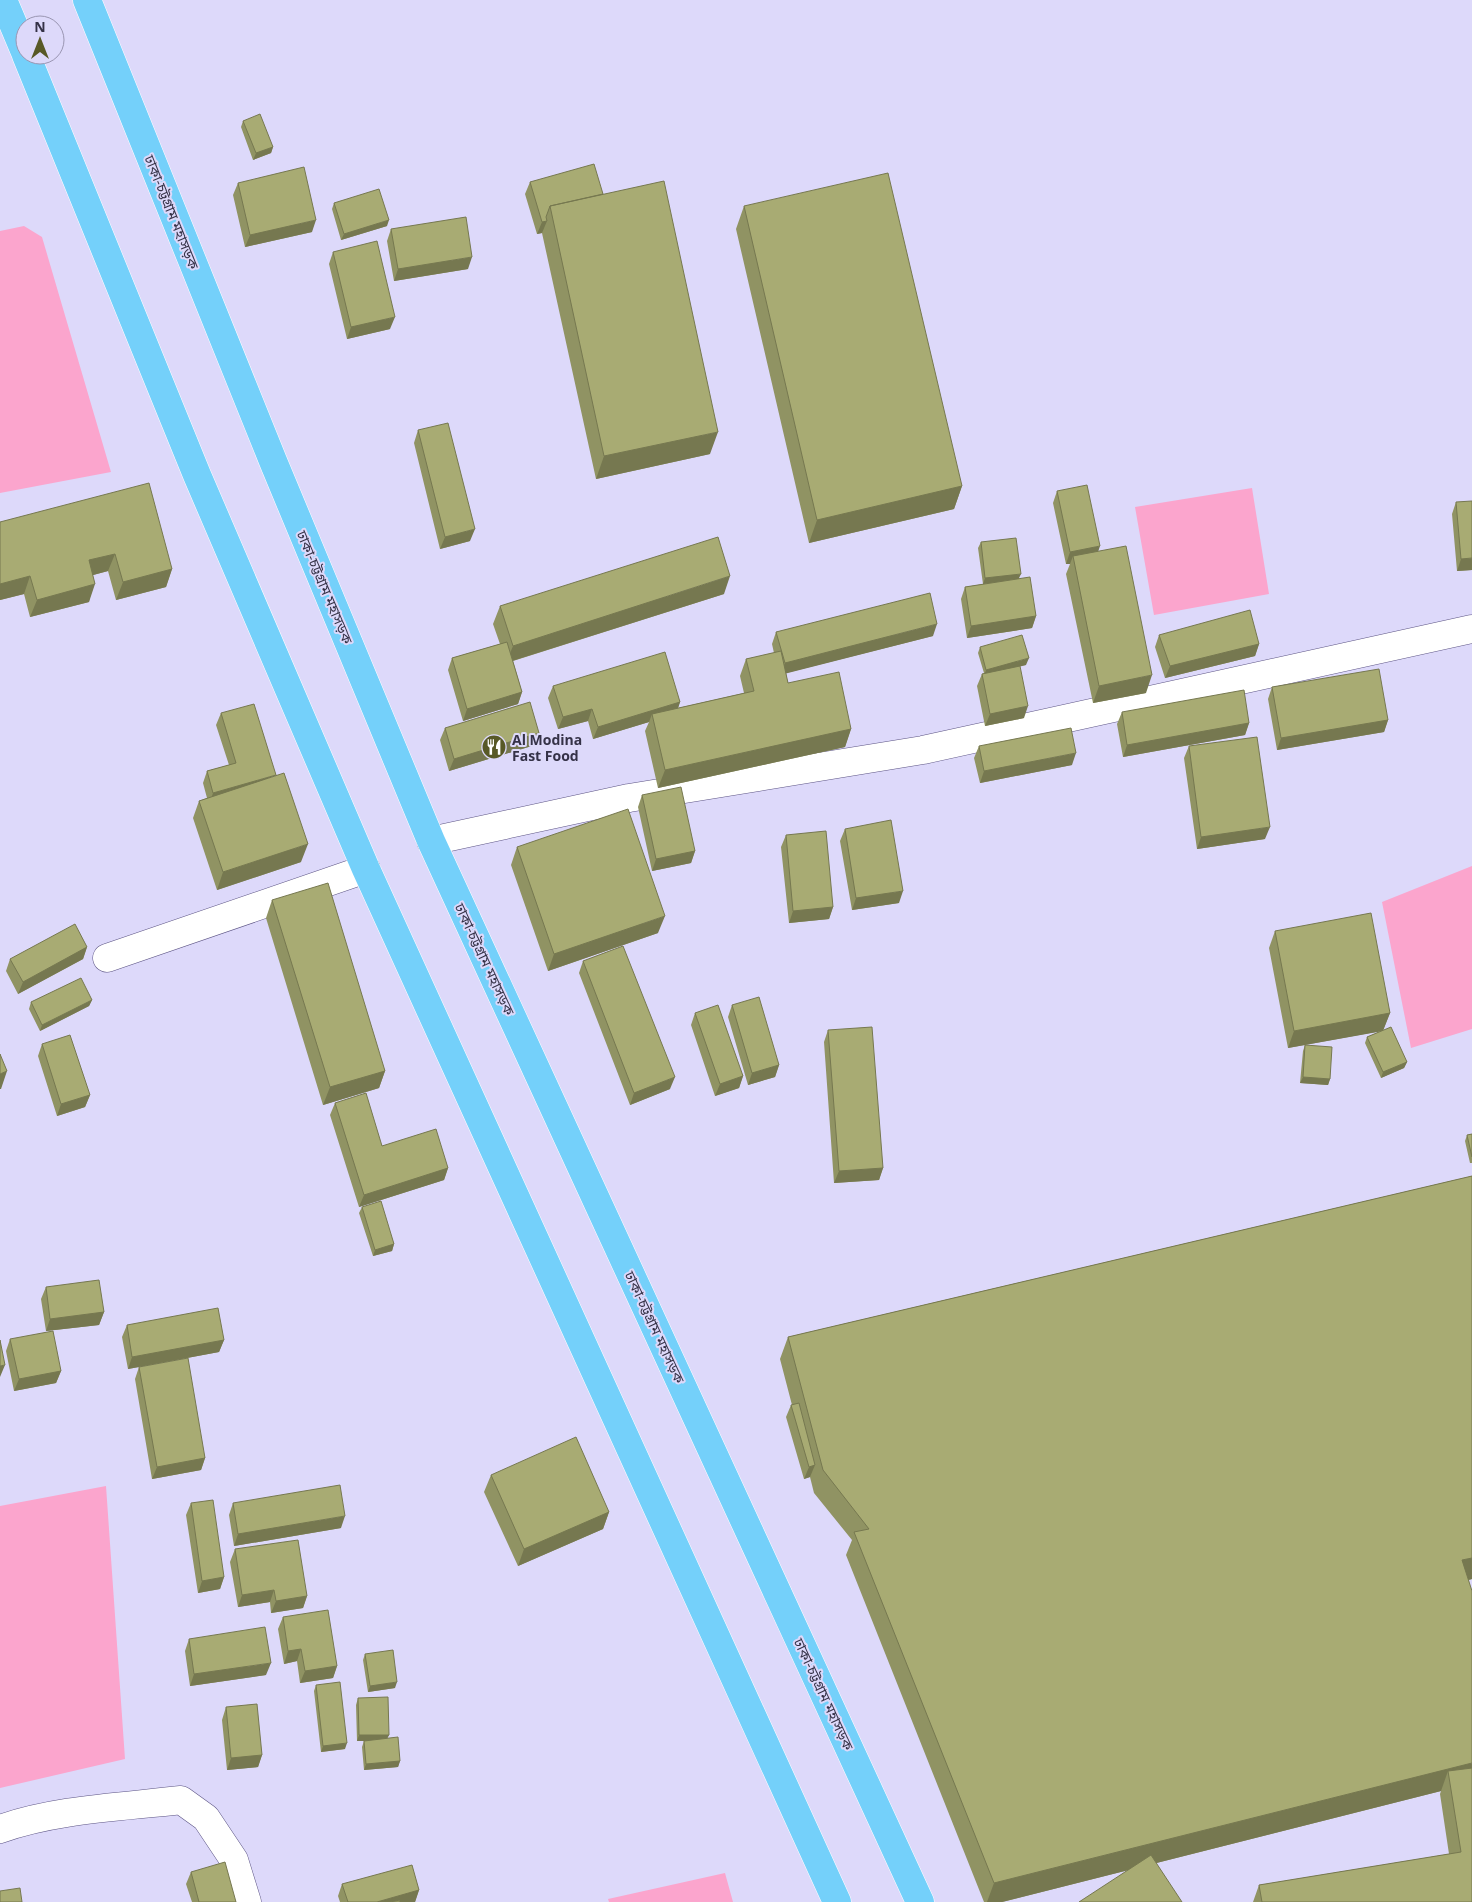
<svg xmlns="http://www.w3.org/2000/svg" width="1472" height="1902" font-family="'Open Sans','Noto Sans Bengali',sans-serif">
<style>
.water{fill:#fba5cd}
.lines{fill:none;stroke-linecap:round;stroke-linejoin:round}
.minor-casing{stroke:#5c5484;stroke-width:29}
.trunk-casing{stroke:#fff;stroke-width:29}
.minor{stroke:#fff;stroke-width:28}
.trunk{stroke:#74d0fa;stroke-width:28}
.wall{fill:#909363}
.shaded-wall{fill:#767850}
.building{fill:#a8ab73;stroke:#767850}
.labels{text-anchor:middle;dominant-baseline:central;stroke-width:4;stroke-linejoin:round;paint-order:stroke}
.street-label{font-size:14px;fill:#353247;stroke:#ddd9fa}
.poi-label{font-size:14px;font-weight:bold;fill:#353247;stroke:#ddd9fa;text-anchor:start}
</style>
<rect width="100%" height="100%" fill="#ddd9fa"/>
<path class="water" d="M24,226L42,237L111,472L0,493V231Z
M1252,488L1269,594L1154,615L1135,507Z
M1472,866V1029L1411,1048L1382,902Z
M106,1486L125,1759L0,1788V1506Z
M725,1873L733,1902H609L608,1899Z"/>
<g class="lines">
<defs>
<path id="minor" d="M431,841L629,798L923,750L1472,629
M107,958L366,869
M0,1829C56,1809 122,1807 181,1800L206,1818L234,1860L247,1902"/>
<path id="trunk" d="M3,0L25,52
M87,0L273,461L431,841L920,1902
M26,55L197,475L366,869L837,1902"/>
</defs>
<use href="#minor" class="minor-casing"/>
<use href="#trunk" class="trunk-casing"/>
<use href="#minor" class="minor"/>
<use href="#trunk" class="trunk"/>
</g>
<path class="wall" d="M243,121L273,147L271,153L253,160L241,127Z
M530,182L603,194L710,454L596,479L542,233L537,234L525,194Z
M238,183L312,232L245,247L233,195Z
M334,203L387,226L341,240L332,209Z
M744,206L962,486L954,509L809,543L736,229Z
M391,229L468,269L394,281L387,241Z
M333,252L390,329L347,339L329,264Z
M418,430L470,541L440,549L414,443Z
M1057,491L1098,551L1146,693L1093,703L1066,574L1070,564H1066L1053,503Z
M1456,502L1472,570L1457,571L1452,514Z
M0,522L172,569L166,587L116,600L108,571L93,575L89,602L30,617L24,594L0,600Z
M981,542L1019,578L1036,616L1032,628L967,638L961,599L965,587L983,584L978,548Z
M724,594L513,661L522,692L518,704L463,721L448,670L452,658L500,644L493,624L500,606Z
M776,632L933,636L786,673L788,683L851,729L845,747L658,788L645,731L649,722L593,739L588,721L558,729L548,698L553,686L680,702L678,708L744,693L740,676L746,659L774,653L772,644Z
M1159,635L1259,644L1255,656L1165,678L1155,647Z
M980,647L1026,665L1019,666L1024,718L985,726L977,686L982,674L984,673L978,653Z
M1272,687L1388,720L1384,732L1277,750L1268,699Z
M1122,712L1249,723L1245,735L1123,757L1117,724Z
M221,713L301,862L217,890L193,818L199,801L207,798L203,783L207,771L229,765L216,725Z
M445,728L535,745L449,771L440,740Z
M979,746L1072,765L980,783L974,758Z
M1189,746L1265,839L1197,849L1184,758Z
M642,795L695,851L691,863L652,871L638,807Z
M845,829L899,903L852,910L840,841Z
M786,835L833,907L829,919L789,923L781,847Z
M517,847L658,933L548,971L511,865Z
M272,900L385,1071L379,1088L323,1105L266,918Z
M1275,931L1390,1013L1383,1030L1407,1062L1404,1068L1381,1078L1365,1043L1367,1037L1381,1031L1288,1048L1269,948Z
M87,947L83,959L18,994L6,971L10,959Z
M583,961L670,1089L630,1105L579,973Z
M92,1000L89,1006L40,1031L29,1009L31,1002Z
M732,1005L779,1065L775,1077L748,1085L728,1017Z
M695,1013L743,1076L739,1088L715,1096L691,1025Z
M828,1030L883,1168L879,1180L834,1183L824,1042Z
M42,1044L90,1095L85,1107L57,1116L38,1056Z
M1305,1045L1330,1079L1328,1085L1300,1083L1303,1051Z
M335,1103L382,1146L448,1168L444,1180L359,1207L330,1115Z
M1472,1134V1163H1470L1465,1141L1467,1135Z
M1472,1176V1579L1469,1580L1472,1902H1253L1259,1885L1449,1854L1440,1794L1441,1791L1002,1902H984L846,1555L852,1540L814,1493L810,1477L804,1479L786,1417L791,1405H792L780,1359L788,1337Z
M362,1207L394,1244L392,1251L373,1256L359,1213Z
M46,1287L104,1312L99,1325L46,1331L41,1299Z
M127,1325L224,1340L219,1352L128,1369L122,1337Z
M10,1339L61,1371L56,1383L14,1391L6,1351Z
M139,1367L205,1458L201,1470L152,1479L135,1379Z
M491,1475L609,1512L603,1529L518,1566L484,1492Z
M191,1503L224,1577L220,1589L198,1593L186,1515Z
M233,1503L341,1528L234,1546L229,1515Z
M235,1549L307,1596L303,1608L271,1613L270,1602L238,1607L230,1562Z
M283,1617L337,1666L333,1678L300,1683L297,1661L284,1664L278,1629Z
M189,1639L266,1675L190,1686L185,1651Z
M365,1654L395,1688L368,1692L363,1660Z
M316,1685L345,1749L321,1752L314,1691Z
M358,1698L389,1735L387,1738L400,1761L398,1767L364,1770L362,1747L364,1741H357L356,1705Z
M226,1707L262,1755L258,1767L227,1770L222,1720Z
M191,1872L236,1902H192L186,1884Z
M342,1884L419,1890L415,1902H340L338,1896Z"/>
<path class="shaded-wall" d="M273,147L271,153L253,160L256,153Z
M316,220L312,232L245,247L250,235Z
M389,220L387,226L341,240L344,234Z
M547,221L542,233L537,234L542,222Z
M472,257L468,269L394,281L398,269Z
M395,317L390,329L347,339L351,327Z
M718,432L710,454L596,479L604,456Z
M962,486L954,509L809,543L817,520Z
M475,529L470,541L440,549L445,537Z
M1100,546L1096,558L1073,556L1070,564H1066L1070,552Z
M115,554L108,571L82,578L89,560Z
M1472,558V570L1457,571L1461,559Z
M172,569L166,587L116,600L123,582Z
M1021,574L1018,580L983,584L985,578Z
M30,576L24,594L0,600V584Z
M730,576L724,594L506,663L513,646Z
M95,584L89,602L30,617L37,600Z
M1036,616L1032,628L967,638L971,626Z
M937,624L933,636L780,675L785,663Z
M1259,644L1255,656L1165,678L1170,666Z
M1029,658L1026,665L984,676L986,670Z
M1152,675L1146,693L1093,703L1099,686Z
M522,692L518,704L463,721L467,709Z
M680,702L676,714H652L649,722L593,739L598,727Z
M1028,706L1024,718L985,726L990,714Z
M592,709L588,721L558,729L563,717Z
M1388,720L1384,732L1277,750L1281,738Z
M1249,723L1245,735L1123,757L1127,745Z
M851,729L845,747L658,788L665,770Z
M539,733L535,745L449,771L454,759Z
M1076,753L1072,765L980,783L984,771Z
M276,775L209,805L213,793Z
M1270,827L1265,839L1197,849L1201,837Z
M308,844L301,862L217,890L223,872Z
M695,851L691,863L652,871L656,859Z
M903,891L899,903L852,910L856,898Z
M833,907L829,919L789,923L793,911Z
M665,916L658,933L548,971L554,954Z
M87,947L83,959L18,994L23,982Z
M92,1000L89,1006L40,1031L42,1025Z
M1390,1013L1383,1031L1288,1048L1294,1031Z
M1407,1062L1404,1068L1381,1078L1383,1072Z
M779,1065L775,1077L748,1085L752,1073Z
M7,1071L1,1089H0V1074Z
M385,1071L379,1088L323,1105L330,1087Z
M743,1076L739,1088L715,1096L720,1084Z
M675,1077L670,1089L630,1105L634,1093Z
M1303,1077L1330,1079L1328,1085L1300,1083Z
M90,1095L85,1107L57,1116L61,1104Z
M448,1168L444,1180L359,1207L364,1195Z
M883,1168L879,1180L834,1183L839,1171Z
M394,1244L392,1251L373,1256L375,1250Z
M104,1312L99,1325L46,1331L50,1319Z
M224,1340L219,1352L128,1369L132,1357Z
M5,1365L0,1377V1366Z
M61,1371L56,1383L14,1391L19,1379Z
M205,1458L201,1470L152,1479L157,1467Z
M815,1465L810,1477L804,1479L809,1467Z
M609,1512L603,1529L518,1566L524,1549Z
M345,1516L341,1528L234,1546L238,1534Z
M1472,1558V1579L1454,1583L1462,1560Z
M224,1577L220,1589L198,1593L202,1581Z
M274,1590L270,1602L238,1607L242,1595Z
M307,1596L303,1608L271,1613L276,1601Z
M301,1649L297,1661L284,1664L288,1651Z
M271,1663L266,1675L190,1686L194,1674Z
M337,1666L333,1678L300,1683L305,1671Z
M397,1682L395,1688L368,1692L370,1686Z
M359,1735H389L386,1741H357Z
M347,1743L345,1749L321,1752L323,1746Z
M262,1755L258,1767L227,1770L231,1758Z
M400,1761L398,1767L364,1770L366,1764Z
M1472,1763V1783L1448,1771L1441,1791L1002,1902H987L994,1883Z
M419,1890L415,1902H377Z"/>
<path class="building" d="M260,114L273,147L256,153L243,121Z
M594,164L603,194L550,206L546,217L547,221L542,222L530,182Z
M304,167L316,220L250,235L238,183Z
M888,173L962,486L817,520L744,206Z
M664,181L718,432L604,456L550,206Z
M379,189L389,220L344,234L334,203Z
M466,217L472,257L398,269L391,229Z
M377,241L395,317L351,327L333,252Z
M448,423L475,529L445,537L418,430Z
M149,483L172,569L123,582L115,554L89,560L95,584L37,600L30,576L0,584V522Z
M1087,485L1100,546L1070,552L1057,491Z
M1472,501V558L1461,559L1456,502Z
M718,537L730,576L513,646L500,606Z
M1016,538L1021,574L985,578L981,542Z
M1126,546L1152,675L1099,686L1073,556Z
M1030,577L1036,616L971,626L965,587Z
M930,593L937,624L785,663L776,632Z
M1250,610L1259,644L1170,666L1159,635Z
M1022,635L1029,658L986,670L980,647Z
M507,642L522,692L467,709L452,658Z
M781,651L788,683L839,672L851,729L665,770L652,714L754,691L746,659Z
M665,652L680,702L598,727L592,709L563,717L553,686Z
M1020,666L1028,706L990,714L982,674Z
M1379,669L1388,720L1281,738L1272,687Z
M1244,690L1249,723L1127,745L1122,712Z
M530,702L539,733L454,759L445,728Z
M254,704L276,775L213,793L207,771L236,763L221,713Z
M1071,728L1076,753L984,771L979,746Z
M1257,737L1270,827L1201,837L1189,746Z
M284,773L308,844L223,872L199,801Z
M681,787L695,851L656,859L642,795Z
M628,809L665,916L554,954L517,847Z
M891,820L903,891L856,898L845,829Z
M826,831L833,907L793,911L786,835Z
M328,883L385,1071L330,1087L272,900Z
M1371,913L1390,1013L1294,1031L1275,931Z
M75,924L87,947L23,982L10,959Z
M623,946L675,1077L634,1093L583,961Z
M81,978L92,1000L42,1025L31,1002Z
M759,997L779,1065L752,1073L732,1005Z
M718,1005L743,1076L720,1084L695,1013Z
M872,1027L883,1168L839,1171L828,1030Z
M1391,1027L1407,1062L1383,1072L1367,1037Z
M70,1035L90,1095L61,1104L42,1044Z
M1305,1045L1332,1047L1330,1079L1303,1077Z
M0,1054L7,1071L0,1074Z
M366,1093L382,1146L436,1129L448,1168L364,1195L335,1103Z
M1472,1134V1157L1467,1135Z
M1472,1176V1558L1462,1560L1472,1591V1763L994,1883L854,1532L869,1529L823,1470L788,1337Z
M381,1201L394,1244L375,1250L362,1207Z
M99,1280L104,1312L50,1319L46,1287Z
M218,1308L224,1340L132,1357L127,1325Z
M53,1331L61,1371L19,1379L10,1339Z
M0,1340L5,1365L0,1366Z
M188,1358L205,1458L157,1467L139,1367Z
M799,1403L815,1465L809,1467L791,1405Z
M576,1437L609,1512L524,1549L491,1475Z
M340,1485L345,1516L238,1534L233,1503Z
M213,1500L224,1577L202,1581L191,1503Z
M298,1540L307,1596L276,1601L274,1590L242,1595L235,1549Z
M328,1610L337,1666L305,1671L301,1649L288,1651L283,1617Z
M265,1627L271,1663L194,1674L189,1639Z
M393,1650L397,1682L370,1686L365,1654Z
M340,1682L347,1743L323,1746L316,1685Z
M388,1697L389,1735H359L358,1698Z
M257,1704L262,1755L231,1758L226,1707Z
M398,1737L400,1761L366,1764L364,1741Z
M1472,1768V1902H1262L1259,1885L1461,1852L1448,1771Z
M1151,1855L1182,1902H1079Z
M225,1862L236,1902H199L191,1872Z
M412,1865L419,1890L377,1902H348L342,1884Z
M20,1888L22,1902H0V1891Z
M400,1900V1902H390Z"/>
<defs>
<symbol id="restaurant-disc" viewBox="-11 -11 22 22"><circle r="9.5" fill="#585927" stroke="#ddd9fa"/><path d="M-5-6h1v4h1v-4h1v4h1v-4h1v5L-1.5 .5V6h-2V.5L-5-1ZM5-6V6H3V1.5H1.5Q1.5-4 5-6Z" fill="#fff"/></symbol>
</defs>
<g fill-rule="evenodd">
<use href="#restaurant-disc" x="480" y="733" width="28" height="28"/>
</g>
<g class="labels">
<g class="street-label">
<text transform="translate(172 212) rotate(68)">ঢাকা-চট্টগ্রাম মহাসড়ক</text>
<text transform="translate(325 587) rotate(67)">ঢাকা-চট্টগ্রাম মহাসড়ক</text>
<text transform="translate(485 959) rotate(65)">ঢাকা-চট্টগ্রাম মহাসড়ক</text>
<text transform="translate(655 1327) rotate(65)">ঢাকা-চট্টগ্রাম মহাসড়ক</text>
<text transform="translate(824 1694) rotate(65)">ঢাকা-চট্টগ্রাম মহাসড়ক</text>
</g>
<g class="poi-label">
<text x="512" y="739">Al Modina<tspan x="512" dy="16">Fast Food</tspan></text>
</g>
</g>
<g transform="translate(40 40)"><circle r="24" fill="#ddd9fa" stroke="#9a96b2"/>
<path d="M0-4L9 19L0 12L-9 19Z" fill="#585927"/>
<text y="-8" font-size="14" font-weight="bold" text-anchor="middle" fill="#353247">N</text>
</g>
</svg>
